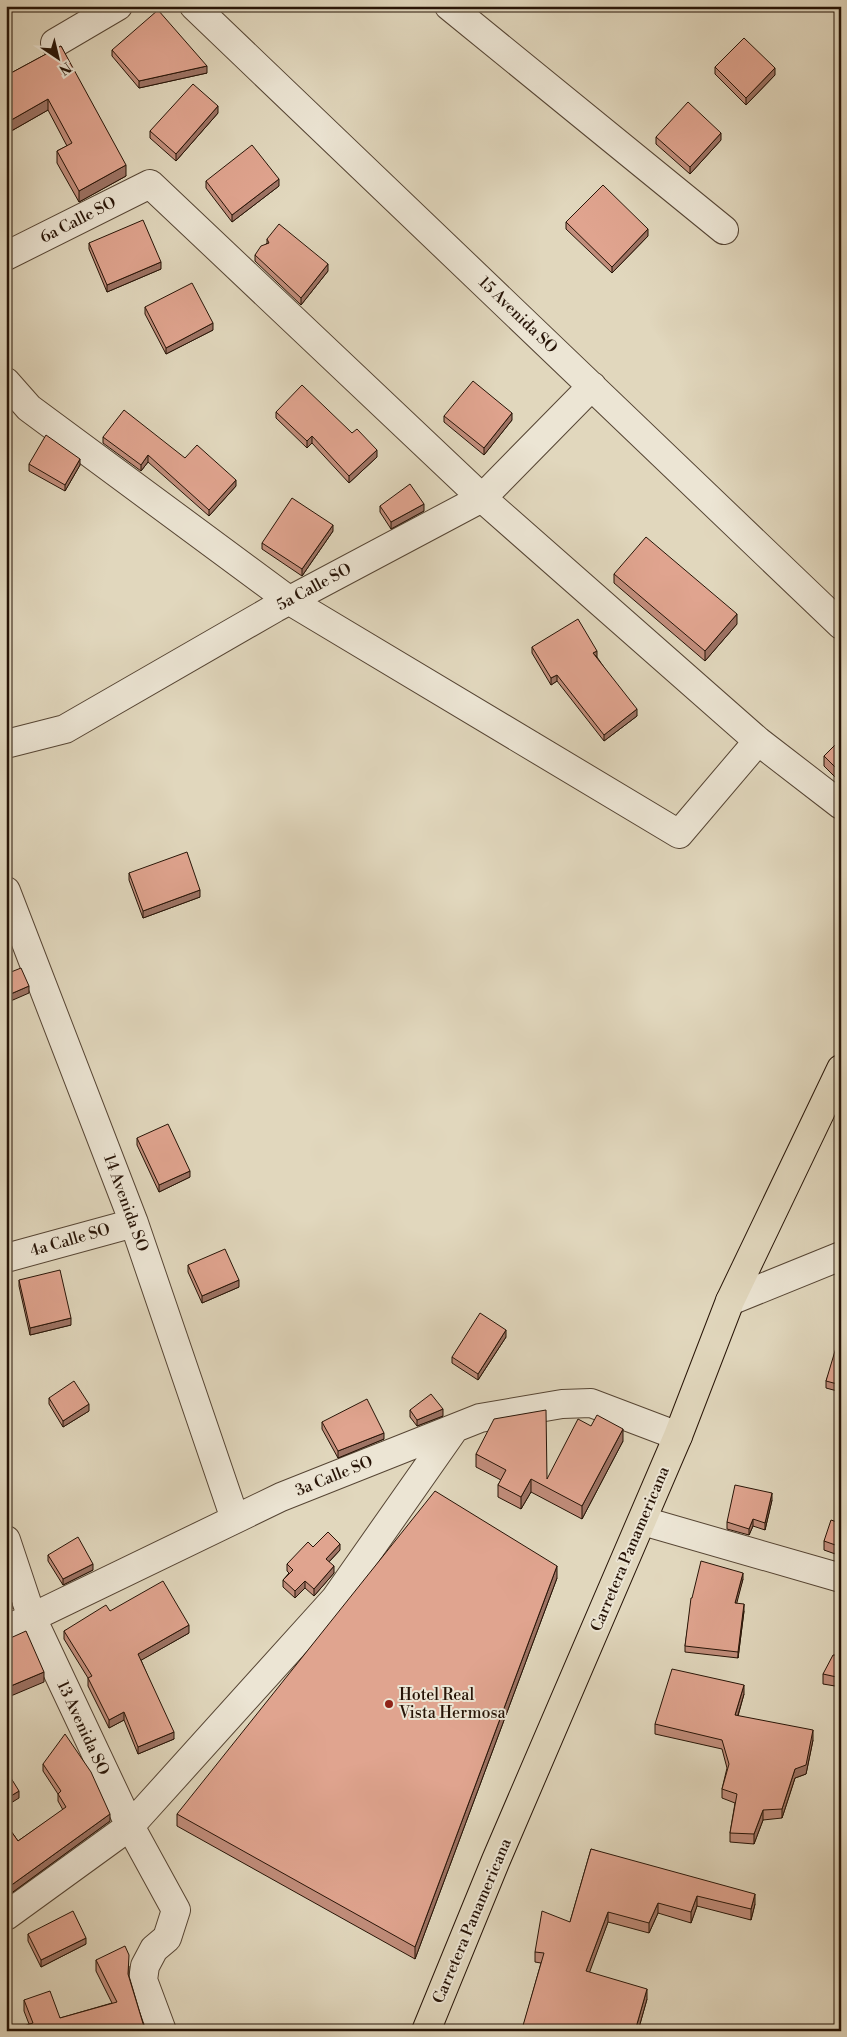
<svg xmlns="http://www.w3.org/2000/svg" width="847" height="2037" font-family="'Libre Bodoni',serif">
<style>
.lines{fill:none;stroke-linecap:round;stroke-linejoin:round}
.minor-casing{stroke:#564534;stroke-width:30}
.highway-casing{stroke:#271407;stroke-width:30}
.minor{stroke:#ece5d4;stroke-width:28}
.highway{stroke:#e1d7bd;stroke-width:28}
.wall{fill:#c18d7b;stroke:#271407}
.shaded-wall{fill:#9d7364;stroke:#271407}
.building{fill:#e0a48f;stroke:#271407}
.poi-dot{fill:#8f2418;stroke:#ece5d4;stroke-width:2}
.labels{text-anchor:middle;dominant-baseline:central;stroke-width:4;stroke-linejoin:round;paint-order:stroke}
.street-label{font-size:16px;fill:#271407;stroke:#ece5d4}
.poi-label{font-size:16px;fill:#271407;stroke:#ece5d4;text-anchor:start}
</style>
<rect width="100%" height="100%" fill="#e1d7bd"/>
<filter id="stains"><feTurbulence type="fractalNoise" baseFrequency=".004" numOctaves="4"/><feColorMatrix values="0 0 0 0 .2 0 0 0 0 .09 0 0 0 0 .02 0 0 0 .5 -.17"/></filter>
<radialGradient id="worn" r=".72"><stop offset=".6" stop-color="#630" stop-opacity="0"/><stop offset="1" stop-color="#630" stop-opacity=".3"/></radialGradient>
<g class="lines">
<defs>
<path id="minor" d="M194,6L841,625
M449,6L724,230
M55,43L118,6
M6,256L150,184L482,498L758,741L841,805
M6,382L29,408L290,601L679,834L758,741
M6,744L65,729L275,608L482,498L592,386
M6,891L134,1223L235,1519
M6,1258L134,1223
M730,1301L841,1256
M643,1521L841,1578
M6,1540L32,1618L130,1826L176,1910L167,1938L154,1949L145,1966L143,1980L162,2031
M6,1630L281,1497L480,1418L562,1404L591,1403L678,1436
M6,1916L130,1826L335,1599L455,1428"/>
<path id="highway" d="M426,2031L496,1860L678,1436L730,1301L841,1069"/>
</defs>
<use href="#minor" class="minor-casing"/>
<use href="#highway" class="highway-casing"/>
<use href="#minor" class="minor"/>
<use href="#highway" class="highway"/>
</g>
<path class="wall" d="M61,46L126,176L79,202L57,163V151L67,146L48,110L6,134V64L11,73Z
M112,50L207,73L139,88L112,56Z
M715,67L775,75L746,105L715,74Z
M218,113L176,161L150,138V131Z
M656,137L721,140L690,174L656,144Z
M206,181L279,186L232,222L206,188Z
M566,222L648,236L612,273L566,229Z
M267,239L328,271L301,305L255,261V255L267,243Z
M89,243L161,269L107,292L89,249Z
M145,307L213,330L166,354L145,314Z
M276,412L377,457L349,483L312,443L307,448L276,418Z
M444,416L512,420L484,455L444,422Z
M103,437L236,486L209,516L148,462L141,471L103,443Z
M29,464L80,465L65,491L29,471Z
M380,506L424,511L391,529L380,512Z
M333,531L302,576L262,549V543Z
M614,574L737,624L705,661L614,583Z
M532,647L597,657L637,716L604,741L557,681L551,685L532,653Z
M841,739V783L824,766V756Z
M129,873L200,897L143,918L129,880Z
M137,1138L190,1177L159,1192L137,1145Z
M841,1188V1198L839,1197V1191Z
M188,1265L239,1287L202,1303L188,1272Z
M19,1280L71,1325L30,1335L19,1286Z
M506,1337L478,1380L452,1363V1357Z
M841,1342V1392L826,1388V1381Z
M49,1398L89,1411L63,1427L49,1404Z
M410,1410L443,1416L417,1426L410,1417Z
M322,1422L384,1439L338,1458L322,1429Z
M591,1426L623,1441L582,1519L531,1492L521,1509L498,1497V1485L501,1480L476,1467V1454L547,1479Z
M772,1500L765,1530L753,1526L749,1535L727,1529V1522Z
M841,1521V1556L824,1550V1541L840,1523Z
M313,1547L340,1550L329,1562L334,1573L314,1596L305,1588L295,1598L283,1587V1580L289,1573L287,1571V1564Z
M48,1555L93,1570L63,1585L48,1561Z
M557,1578L415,1959L177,1826V1814Z
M743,1579L736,1603L744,1611L738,1658L685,1652V1646L692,1598Z
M110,1611L189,1633L141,1660L174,1739L138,1754L124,1720L109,1728L88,1686V1678L64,1639V1631Z
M841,1655V1687L823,1684V1674Z
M744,1694L738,1716L813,1740L806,1774L795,1778L782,1818L763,1820L754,1844L730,1842V1833L735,1803L722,1798V1789L727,1768L722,1749L655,1734V1724Z
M43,1764L110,1821L6,1897V1824L18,1841L63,1810L58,1801V1794L43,1771Z
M591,1849L755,1904L751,1920L697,1906L691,1923L658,1913L649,1933L608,1922L589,1972L647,1999L638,2031H522L541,1963L535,1962V1952L570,1922Z
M28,1934L86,1944L41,1967L28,1941Z
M96,1960L129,1966V1976L145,2030L29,2024L24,2011V2000L60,2018L112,2003L96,1971Z"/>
<path class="shaded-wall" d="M207,66V73L139,88V81Z
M775,68V75L746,105V98Z
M48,99V110L6,134V123Z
M218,106V113L176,161V154Z
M721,133V140L690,174V167Z
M126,165V176L79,202V191Z
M279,179V186L232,222V215Z
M648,229V236L612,273V267Z
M161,262V269L107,292V285Z
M328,264V271L301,305V298Z
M213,323V330L166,354V348Z
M512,413V420L484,455V448Z
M312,436V443L307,448V441Z
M377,450V457L349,483V476Z
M148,455V462L141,471V465Z
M80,459V465L65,491V485Z
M236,480V486L209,516V510Z
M424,504V511L391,529V522Z
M333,525V531L302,576V569Z
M737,614V624L705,661V651Z
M597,651V657L593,653Z
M11,661V668L6,670V663Z
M557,675V681L551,685V678Z
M637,709V716L604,741V735Z
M200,890V897L143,918V911Z
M29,986V993L6,1003V996Z
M190,1171V1177L159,1192V1185Z
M239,1280V1287L202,1303V1296Z
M71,1318V1325L30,1335V1328Z
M506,1330V1337L478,1380V1374Z
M89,1404V1411L63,1427V1421Z
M443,1409V1416L417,1426V1420Z
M623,1429V1441L582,1519V1506Z
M384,1433V1439L338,1458V1451Z
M531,1479V1492L521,1509V1497Z
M772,1493V1500L765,1530V1523Z
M753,1519V1526L749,1535V1529Z
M340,1544V1550L326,1565V1559Z
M93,1564V1570L63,1585V1579Z
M334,1566V1573L314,1596V1589Z
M557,1566V1578L415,1959V1947Z
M743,1573V1579L735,1610V1603Z
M305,1581V1588L295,1598V1591Z
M12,1603V1609L6,1612V1606Z
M744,1604V1611L738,1658V1652Z
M189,1625V1633L138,1662V1654Z
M44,1672V1682L6,1698V1688Z
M744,1685V1694L735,1725V1715Z
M124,1712V1720L109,1728V1720Z
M813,1730V1740L806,1774L795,1778L782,1818V1809L795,1769Z
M174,1732V1739L138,1754V1747Z
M19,1791V1798L6,1806V1799Z
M763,1810V1820L754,1844V1834Z
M110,1814V1821L6,1897V1889Z
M755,1894V1904L751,1920V1909Z
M697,1896V1906L691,1923V1912Z
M658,1903V1913L649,1933V1923Z
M608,1912V1922L586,1982V1971Z
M86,1938V1944L41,1967V1960Z
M647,1989V1999L638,2031H635Z"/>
<path class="building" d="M158,10L207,66L139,81L112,50Z
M744,38L775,68L746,98L715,67Z
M61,46L126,165L79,191L57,151L72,143L48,99L6,123V64L11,73Z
M193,84L218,106L176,154L150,131Z
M688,102L721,133L690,167L656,137Z
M252,145L279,179L232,215L206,181Z
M603,185L648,229L612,267L566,222Z
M143,220L161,262L107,285L89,243Z
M279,224L328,264L301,298L255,255L261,246L269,243L267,239Z
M192,283L213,323L166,348L145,307Z
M473,381L512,413L484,448L444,416Z
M302,385L352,433L357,429L377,450L349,476L312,436L307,441L276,412Z
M124,410L185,458L197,445L236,480L209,510L148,455L141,465L103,437Z
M46,435L80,459L65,485L29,464Z
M410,484L424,504L391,522L380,506Z
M292,498L333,525L302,569L262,543Z
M646,537L737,614L705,651L614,574Z
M578,619L597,651L593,653L637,709L604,735L557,675L551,678L532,647Z
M6,649L11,661L6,663Z
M841,739V773L824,756Z
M187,852L200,890L143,911L129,873Z
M21,968L29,986L6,996V974Z
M168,1124L190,1171L159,1185L137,1138Z
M225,1249L239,1280L202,1296L188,1265Z
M60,1270L71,1318L30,1328L19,1280Z
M480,1313L506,1330L478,1374L452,1357Z
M838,1341L841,1342V1385L826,1381Z
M74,1381L89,1404L63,1421L49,1398Z
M431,1394L443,1409L417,1420L410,1410Z
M367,1399L384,1433L338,1451L322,1422Z
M546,1410L547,1479L578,1419L591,1426L597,1415L623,1429L582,1506L531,1479L521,1497L498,1485L506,1470L476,1454L494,1419Z
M735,1485L772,1493L765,1523L753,1519L749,1529L727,1522Z
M435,1491L557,1566L415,1947L177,1814Z
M831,1520L840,1523L841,1521V1547L824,1541Z
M328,1532L340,1544L326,1559L334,1566L314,1589L305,1581L295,1591L283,1580L293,1570L287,1564L308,1542L313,1547Z
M78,1537L93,1564L63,1579L48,1555Z
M701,1561L743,1573L735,1603L744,1604L738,1652L685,1646L691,1598H692Z
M163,1581L189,1625L138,1654L174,1732L138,1747L124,1712L109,1720L88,1678L92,1676L64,1631L106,1605L110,1611Z
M6,1588L12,1603L6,1606Z
M26,1631L44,1672L6,1688V1640Z
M833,1655H841V1678L823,1674Z
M672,1669L744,1685L735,1715L813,1730L806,1765L795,1769L782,1809L763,1810L754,1834L730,1833L737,1794L722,1789L729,1764L722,1740L655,1724Z
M65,1734L91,1772L110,1814L6,1889V1824L18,1841L66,1807L58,1794L61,1791L43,1764Z
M6,1770L19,1791L6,1799Z
M591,1849L755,1894L751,1909L697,1896L691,1912L658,1903L649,1923L608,1912L586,1971L647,1989L635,2031H527L522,2029L544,1953L535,1952L542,1911L570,1922Z
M73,1911L86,1938L41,1960L28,1934Z
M125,1946L129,1955L128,1974L145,2030L146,2031H8L33,2023L24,2000L50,1991L60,2018L117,2002L96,1960Z"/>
<circle class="poi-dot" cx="389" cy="1704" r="5"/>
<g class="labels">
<g class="street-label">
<text transform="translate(78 220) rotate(-27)">6a Calle SO</text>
<text transform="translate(518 315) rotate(44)">15 Avenida SO</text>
<text transform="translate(314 587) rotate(-28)">5a Calle SO</text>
<text transform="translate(126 1203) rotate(70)">14 Avenida SO</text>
<text transform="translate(70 1240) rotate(-16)">4a Calle SO</text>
<text transform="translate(334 1476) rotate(-22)">3a Calle SO</text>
<text transform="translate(630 1549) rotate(-67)">Carretera Panamericana</text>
<text transform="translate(83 1728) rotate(65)">13 Avenida SO</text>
<text transform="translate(472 1921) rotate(-67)">Carretera Panamericana</text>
</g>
<g class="poi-label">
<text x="399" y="1695">Hotel Real<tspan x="399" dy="18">Vista Hermosa</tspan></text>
</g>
</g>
<rect width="847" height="2037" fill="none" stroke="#e1d7bd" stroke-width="25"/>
<rect x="8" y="8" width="832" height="2022" fill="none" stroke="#271407" stroke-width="2.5"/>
<rect x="12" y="12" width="822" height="2012" fill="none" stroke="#271407"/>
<g transform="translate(58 58) rotate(145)" stroke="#ece5d4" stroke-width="4" paint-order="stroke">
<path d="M0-4L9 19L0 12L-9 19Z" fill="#271407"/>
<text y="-8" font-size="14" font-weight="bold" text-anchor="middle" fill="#271407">N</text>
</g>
<rect width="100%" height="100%" filter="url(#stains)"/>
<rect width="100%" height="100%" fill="url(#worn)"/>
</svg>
